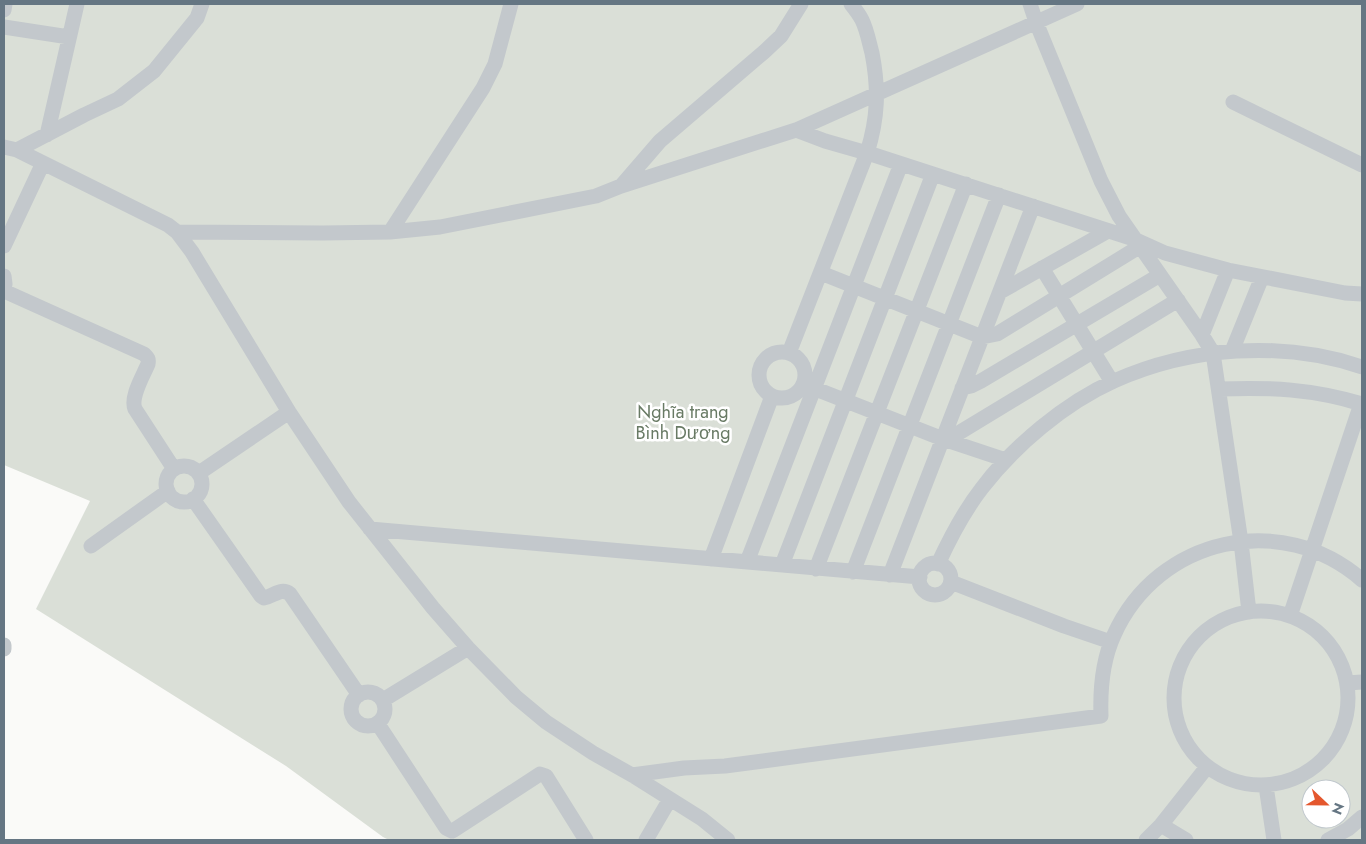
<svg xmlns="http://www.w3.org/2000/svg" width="1366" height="844" font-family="Jost,sans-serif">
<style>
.green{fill:#dadfd7;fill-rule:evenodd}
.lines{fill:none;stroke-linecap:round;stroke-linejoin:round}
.minor{stroke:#c3c8cc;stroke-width:15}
.labels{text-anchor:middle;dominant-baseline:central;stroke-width:5;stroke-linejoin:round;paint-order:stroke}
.park-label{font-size:18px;fill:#687a64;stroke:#fff}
</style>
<rect width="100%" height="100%" fill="#fafaf8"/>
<path class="green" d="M4,4H1362V840H389L383,837L286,766L36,609L90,501L4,465ZM1311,789H1341V819H1311Z"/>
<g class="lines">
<path class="minor" d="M1030,4L1036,22L1101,181L1119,216L1202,335L1213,353L1241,542L1249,612
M4,10L5,4
M4,27L69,37
M1233,102L1362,165
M796,130L825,141L874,155L1134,239L1165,253L1228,270L1345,293L1362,294
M47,135L77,4
M4,147L17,150L168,225L177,232L192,252L289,412L349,502L433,608L468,648L516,697L546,722L593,753L632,775L702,819L728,840
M17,150L84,115L118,99L154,71L197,18L202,4
M622,185L660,141L764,52L781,36L801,4
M177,232L323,233L390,232L440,227L596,196L621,186L796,130L1077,4
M390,232L483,88L495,64L511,4
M4,246L43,163
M1042,268L1112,382
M821,273L982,337L997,334L1139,247
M4,276L5,284L4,289
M4,291L144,354C148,358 149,359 148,364C143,376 130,397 135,409L174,469
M1000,292L1108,231
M1202,335L1228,270
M1232,351L1262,277
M759 375a23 23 0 1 1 46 0a23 23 0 1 1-46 0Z
M789,353L867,153C878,118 879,89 872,53C869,42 867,30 862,20C859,14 855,9 851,4
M803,384L943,439L1006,460
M962,388L971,386L981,381L1160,275
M1219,389C1270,387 1313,389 1362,404
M943,439L957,434L1178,300
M166 484a18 18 0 1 1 36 0a18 18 0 1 1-36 0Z
M199,473L289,412
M193,499L261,596L264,598C274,596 281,587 290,594L359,695
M370,529L920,577
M91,546L168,491
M711,559L772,396
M747,562L901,164
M919 579a16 16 0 1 1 32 0a16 16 0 1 1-32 0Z
M938,564C950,538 964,511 982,488C1014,446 1065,403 1114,381C1190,347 1282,340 1362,367
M782,565L933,174
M816,569L966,184
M853,572L999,195
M890,575L1033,206
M951,582L1064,626L1111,642
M1174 698a87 87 0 1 1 174 0a87 87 0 1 1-174 0Z
M1290,616L1361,404
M4,645V649
M1347,683L1362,682
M351 709a17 17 0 1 1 34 0a17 17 0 1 1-34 0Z
M383,700L468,648
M378,724L446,828L452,831L454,830L540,774L546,776L586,840
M632,775L684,768L725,766L1101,716C1100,688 1102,661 1114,635C1158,537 1282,510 1362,580
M1266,786L1274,840
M1161,825L1186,840
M646,840L670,799
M1146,840L1161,825L1207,767
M1328,840L1348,829L1362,817"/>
</g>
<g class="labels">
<g class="park-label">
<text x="683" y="412">Nghĩa trang<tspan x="683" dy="21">Bình Dương</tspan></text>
</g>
</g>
<rect width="1366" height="844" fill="none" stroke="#657683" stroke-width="10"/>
<g transform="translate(1326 804) rotate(112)"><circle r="24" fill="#ffffff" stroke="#c1c8cd"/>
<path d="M0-4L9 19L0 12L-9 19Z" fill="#e4572e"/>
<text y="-8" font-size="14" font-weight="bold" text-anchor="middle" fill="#657683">N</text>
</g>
</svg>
